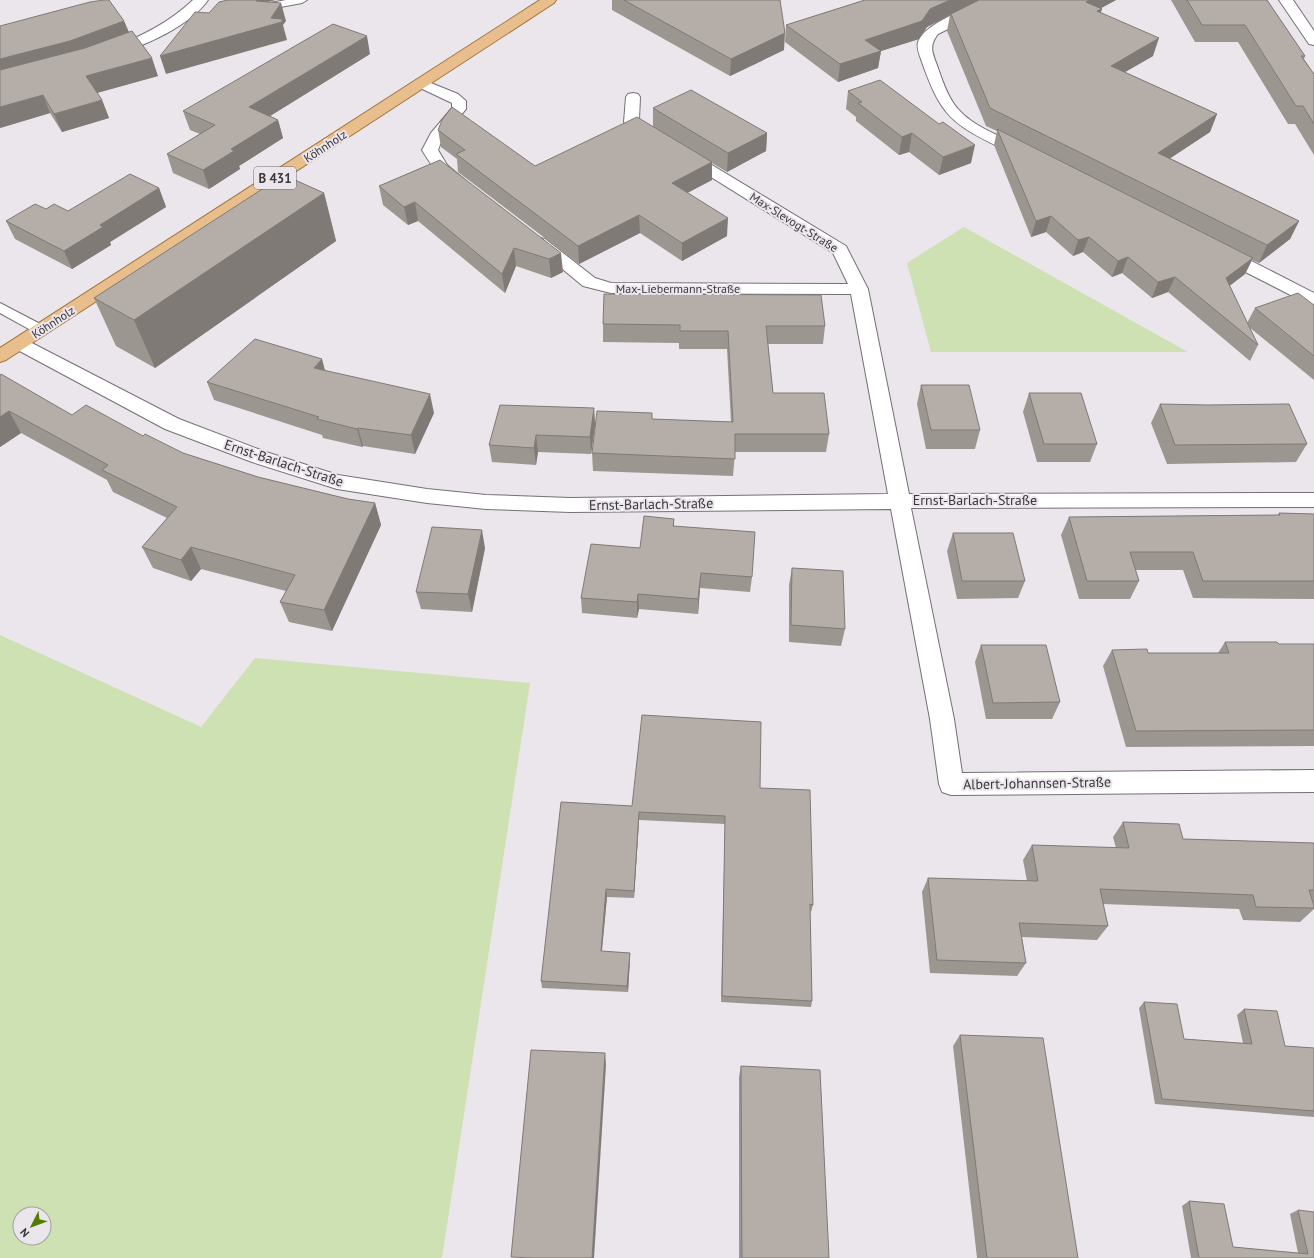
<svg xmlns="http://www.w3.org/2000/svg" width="1314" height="1258" font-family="'PT Sans',sans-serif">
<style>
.green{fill:#cde1b3;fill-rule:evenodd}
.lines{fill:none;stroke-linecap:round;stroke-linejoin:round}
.service-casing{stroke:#756f76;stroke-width:2}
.minor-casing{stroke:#756f76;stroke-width:2}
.primary-casing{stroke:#a1743e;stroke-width:2}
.service{fill:#fff;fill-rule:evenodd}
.minor{fill:#fff;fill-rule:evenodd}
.primary{fill:#e8bf8c;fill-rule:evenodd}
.wall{fill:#9c9690}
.shaded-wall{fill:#7f7a76}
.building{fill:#b5aea8;stroke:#7f7a76}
.labels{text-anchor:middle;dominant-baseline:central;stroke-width:4;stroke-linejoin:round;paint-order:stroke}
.far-street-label{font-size:12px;fill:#3a383b;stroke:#ebe5ec}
.shield{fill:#ebe5ec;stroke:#6f6c70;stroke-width:1}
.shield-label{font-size:13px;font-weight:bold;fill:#3a383b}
.street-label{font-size:14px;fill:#3a383b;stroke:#ebe5ec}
</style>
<rect width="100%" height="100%" fill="#ebe5ec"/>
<path class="green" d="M964,227L1188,352H931L907,263Z
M0,635L201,727L255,658L530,683L442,1258H0ZM20,1214H44V1238H20Z"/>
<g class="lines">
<defs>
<path id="service" d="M286,0H307L302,3L259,11L254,8L255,6Z
M0,303L46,327L48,330L46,333L41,334L36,333L0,313Z"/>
<path id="minor" d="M193,0H208C189,27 146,44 117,55L112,56L107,55L105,52L107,49C139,38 169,23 193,0Z
M985,0H1002L1000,3L938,34C928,47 933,54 938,68C942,80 947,94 954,104C970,127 1004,137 1027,149L1030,152L1027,155C1017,158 1008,151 999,147C952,124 941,115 923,65C921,58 916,49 918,42C925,23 967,9 985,0Z
M1279,0H1293L1314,31V45L1309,44Z
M421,79L458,94L466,101V109L443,137L438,150L447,165L466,181L464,184C444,189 431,164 422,150L431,133L452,108V103L416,86L414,83L416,80Z
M633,93L638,94L640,97L639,120L659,133L662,136L659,139C647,142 636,131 626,125L624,122L626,97L628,94Z
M687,151L692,153L846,246L848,250L868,289L909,494L1314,493V507L911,508L954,719L962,773L1314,770V792L951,795L942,792L939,784L930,719L891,509L570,512L486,509L427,503L337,489L252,462L165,429L14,348L11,344L14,340L20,338L26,340L179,419L266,452L338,475L427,489L486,495L570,498L888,494L851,294L611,293L583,286L531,243L533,239L539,238L545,239L595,278L611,283L848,284L833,253L682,159L679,156L682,153Z
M1222,248L1228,249L1314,293V305L1308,304L1216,257L1214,253L1216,249Z"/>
<path id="primary" d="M540,0H556L554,3L6,360L0,362V348Z"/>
</defs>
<use href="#service" class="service-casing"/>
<use href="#minor" class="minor-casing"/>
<use href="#primary" class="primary-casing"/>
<use href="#service" class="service"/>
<use href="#minor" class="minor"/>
<use href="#primary" class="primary"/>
</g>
<path class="wall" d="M612,0H780L784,50L730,76L612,10Z
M865,0H1116L1101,8L1102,9L1100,13L1153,56L1125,72L1217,114L1210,132L1170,158L1299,221L1290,239L1259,263L1252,260L1245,274L1229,286L1247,323L1255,308L1314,305V380L1249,327L1258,345L1250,361L1168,292L1152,298L1122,273L1112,277L1083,252L1073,256L1046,232L1031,237L994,145L997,131L986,126L947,31L950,15L927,27L919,39L881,51L878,68L838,82L785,42L786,25Z
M1171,0H1267L1305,56L1304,59L1314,74V155L1295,124H1288L1238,42H1195Z
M124,21L129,32L158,76L97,93L102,100L109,118L62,132L50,113L0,128Z
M370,54L270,116L278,120L283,138L239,166L240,169L209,189L173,173L167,154L200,134L190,130L183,111Z
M848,91L971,163L939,175L909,152L899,155L856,121V117L846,109Z
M653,108L767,133L766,151L727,172L712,163V180L687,193L727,236L682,261L640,233L579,264L458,172L457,159L441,147L438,130L535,166L653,126Z
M440,160L563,272L551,278L516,266L505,293L418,221L408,225L383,205L379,186Z
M159,188L166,207L110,242L111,245L72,269L15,239L6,221L46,209L68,211Z
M324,193L336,241L155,368L116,346L94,298Z
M604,294L825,326L823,344H768L773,393L829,434L826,452H735L733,476L593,471L592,453L652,413V419L731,422L727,349H679V343L603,342V324Z
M325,370L434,413L415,454L363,446L362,447L323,438L322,435L214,400L207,382Z
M0,375L72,415L143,436L183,453L258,477L348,499L375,503L381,525L332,631L289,622L280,602L286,591L201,569L191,581L153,568L142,547L167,518L113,492L107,480L21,433L0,447Z
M921,385L980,430L975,449H926L917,404Z
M1029,393L1097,444L1090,462H1037L1023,412Z
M1160,404L1307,444L1296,462L1167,464L1151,423Z
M594,408L595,425L591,454L538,452L536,465L492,462L489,445Z
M1279,513L1314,514V599L1193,598L1183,570H1135L1139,581L1130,599H1079L1061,535L1069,517L1278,515Z
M674,519V526L752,577L750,592L700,588L698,614L639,609L637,618L582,613L581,598Z
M953,533L1025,581L1018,598L957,599L947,551Z
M485,548L472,612L421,609L416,592Z
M792,568L845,629L841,646L789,642V585Z
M1225,642L1279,644H1314V746L1126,747L1103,666L1112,650L1148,653H1218Z
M981,645L1060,702L1052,719H986L975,662Z
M760,788L813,905L811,912L810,911L812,1001L811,1007L721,1002L725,824L639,820L634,898L607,897L602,951L630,953V959L628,992L542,988L541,981L632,806Z
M1123,822L1183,839L1314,843V909L1300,922L1243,920L1239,909L1103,904L1108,926L1097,940L1022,937L1026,963L1017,976L930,973L922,892L928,878L1027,881L1023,860L1032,845L1116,848L1113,837Z
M1144,1002L1184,1039L1243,1043L1237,1015L1244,1009L1285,1046L1314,1048V1117L1155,1104L1139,1008Z
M960,1035L1078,1258H977L953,1046Z
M741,1066L829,1258H739V1077Z
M1189,1201L1233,1247L1298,1253L1290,1214L1298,1210L1314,1258H1191L1182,1206Z"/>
<path class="shaded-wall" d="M231,0H276L263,3Z
M950,0H982L951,14L950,15L927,27L919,39L881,51L878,68L838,82L840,64L865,40Z
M1089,0H1116L1081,19L1086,2Z
M281,3L286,21L283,25L287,40L166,74L160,56L271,18Z
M1102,9L1096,26L1097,11Z
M124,21L131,38L0,79V59Z
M785,33L784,50L730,76L731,59Z
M367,36L370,54L254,126L249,107Z
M1159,38L1153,56L1106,83L1111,66Z
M152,58L158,76L93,94L86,76Z
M43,95L50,113L0,128V107Z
M102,100L109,118L62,132L54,114Z
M1217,114L1210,132L1151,171L1158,153Z
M278,120L283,138L239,166L240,169L209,189L203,170L231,149Z
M767,133L766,151L727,172L728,153Z
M912,133L909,152L899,155L902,137Z
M975,145L971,163L939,175L943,157Z
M712,162V180L672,201V183Z
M159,188L166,207L110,242L111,245L72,269L64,251L100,225Z
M324,193L336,241L155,368L134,320Z
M415,202L418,221L408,225L404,207Z
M639,215L640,233L579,264L578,246Z
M1051,216L1046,232L1031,237L1036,221Z
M728,218L727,236L682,261V243Z
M1299,221L1290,239L1259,263L1267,245Z
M1089,237L1083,252L1073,256L1078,240Z
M514,248L516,266L505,293L502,274Z
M561,253L563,272L551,278L549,259Z
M1128,257L1122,273L1112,277L1118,261Z
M1253,258L1245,274L1219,294L1226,278Z
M1175,277L1168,292L1152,298L1158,282Z
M322,359L327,378L314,368Z
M430,394L434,413L415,454L411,435Z
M594,408L595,425L591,454L590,437Z
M9,411L21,433L0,447V417Z
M358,428L363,446L362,447L357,429Z
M536,435L538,452L536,465L534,448Z
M375,503L381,525L332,631L324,610Z
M482,530L485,548L472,612L468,594Z
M191,547L201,569L191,581L181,560Z
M701,573L700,588L698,614V599Z
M638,594L639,609L637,618V602Z
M639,812V820L634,898V891Z
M606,889L607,897L601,958V951Z
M630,953V959L628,992L627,986Z
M605,1053L606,1065L594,1258H592Z"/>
<path class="building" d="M104,0H109L124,21L70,41L0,59V26L90,2Z
M228,0H257L256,1L281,3L271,18L282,19V22L160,56L195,12L209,13L219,2Z
M624,0H780L785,33L731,59Z
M865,0H950L930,9L922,21L865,40L881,51L840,64L786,25Z
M979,0H1089L1086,2L1102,9L1097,11L1159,38L1111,66L1217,114L1158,153L1299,221L1267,245L990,108L951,14Z
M1187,0H1267L1305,56H1301L1314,74V124L1303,106H1296L1245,25H1202Z
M333,24L367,36L249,107L278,120L231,149L234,151L203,170L167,154L215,125L183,111Z
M132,31L152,58L86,76L102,100L54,114L43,95L0,107V70L85,48Z
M880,80L939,124L943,122L975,145L943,157L912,133L902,137L858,103L862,102L848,91Z
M691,90L767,133L728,153L653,108Z
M452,107L535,166L637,117L712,162L672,183L728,218L682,243L639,215L578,246L456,154L465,150L438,130L442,120Z
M997,129L1253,258L1226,278L1258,345L1175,277L1158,282L1128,257L1118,261L1089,237L1078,240L1051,216L1036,221Z
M440,160L561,253L549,259L514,248L502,274L415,202L404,207L379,186Z
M130,174L159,188L100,225L103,227L64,251L6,221L35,204L46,209L54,204L68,211Z
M284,175L324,193L134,320L94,298Z
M1298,293L1314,305V356L1255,308Z
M604,294L821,295L825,326H766L773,393H824L829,434H735V459L592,453L597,411L652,413V419L733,422L728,331H680V325L603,324Z
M255,339L322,359L314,368L430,394L411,435L358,428L357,429L317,419L319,417L207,382Z
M1,374L72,415L86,405L143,436L145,434L183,453L258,477L348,499L375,503L324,610L280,602L295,575L191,547L181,560L142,547L177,507L102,470L108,465L9,411L0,417V375Z
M921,385H969L980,430H931Z
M1029,393H1081L1097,444H1044Z
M1160,404L1208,405L1289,404L1307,444L1175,445Z
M500,405L594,408L590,437L536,435L534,448L489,445Z
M1279,513L1314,514V581H1203L1193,552H1130L1139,581H1087L1069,517L1280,515Z
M644,516L674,519L673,526L755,532L752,577L701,573L698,599L638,594L637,602L581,598L591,544L640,548Z
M432,527L482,530L468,594L416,592Z
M953,533H1013L1025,581H962Z
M792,568L843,571L845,629L791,625Z
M1225,642H1277L1279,644H1314V730L1136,731L1112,650L1147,649L1148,653H1229Z
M981,645H1046L1060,702L993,703Z
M642,715L761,722L760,788L810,790L813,905L810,904L812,1001L722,996L725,816L639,812L634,891L606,889L601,951L630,953L627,986L541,981L561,802L632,806Z
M1123,822L1179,824L1183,839L1314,843V890H1309L1314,906V908L1256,907L1253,895L1100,889L1108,926L1019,923L1026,963L937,960L928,878L1038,881L1032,845L1129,848Z
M1144,1002L1177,1004L1184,1039L1252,1044L1244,1009L1277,1011L1285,1046L1314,1048V1111L1162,1099Z
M960,1035L1043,1038L1078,1258H987Z
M531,1050L605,1053L592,1258H531L511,1257Z
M741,1066L820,1070L829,1258H742Z
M1189,1201L1224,1204L1233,1247L1308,1254L1298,1210L1314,1212V1258H1199Z"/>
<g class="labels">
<g class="far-street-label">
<text transform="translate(325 146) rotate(-33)">Köhnholz</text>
<text transform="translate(794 222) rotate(32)">Max-Slevogt-Straße</text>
<text x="678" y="288">Max-Liebermann-Straße</text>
<text transform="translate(53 322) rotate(-33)">Köhnholz</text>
</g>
<rect class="shield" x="254" y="167" width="42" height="22" rx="3"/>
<g class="shield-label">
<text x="275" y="178">B 431</text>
</g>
<g class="street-label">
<text transform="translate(284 463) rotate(18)">Ernst-Barlach-Straße</text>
<text x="975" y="500">Ernst-Barlach-Straße</text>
<text transform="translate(651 504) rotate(-1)">Ernst-Barlach-Straße</text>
<text transform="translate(1037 783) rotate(-1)">Albert-Johannsen-Straße</text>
</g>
</g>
<g transform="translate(32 1226) rotate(228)"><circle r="19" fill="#ebe5ec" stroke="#a4a0a5"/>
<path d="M0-3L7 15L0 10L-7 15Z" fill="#527d00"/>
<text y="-6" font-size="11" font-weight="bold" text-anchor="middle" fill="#3a383b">N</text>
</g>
</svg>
